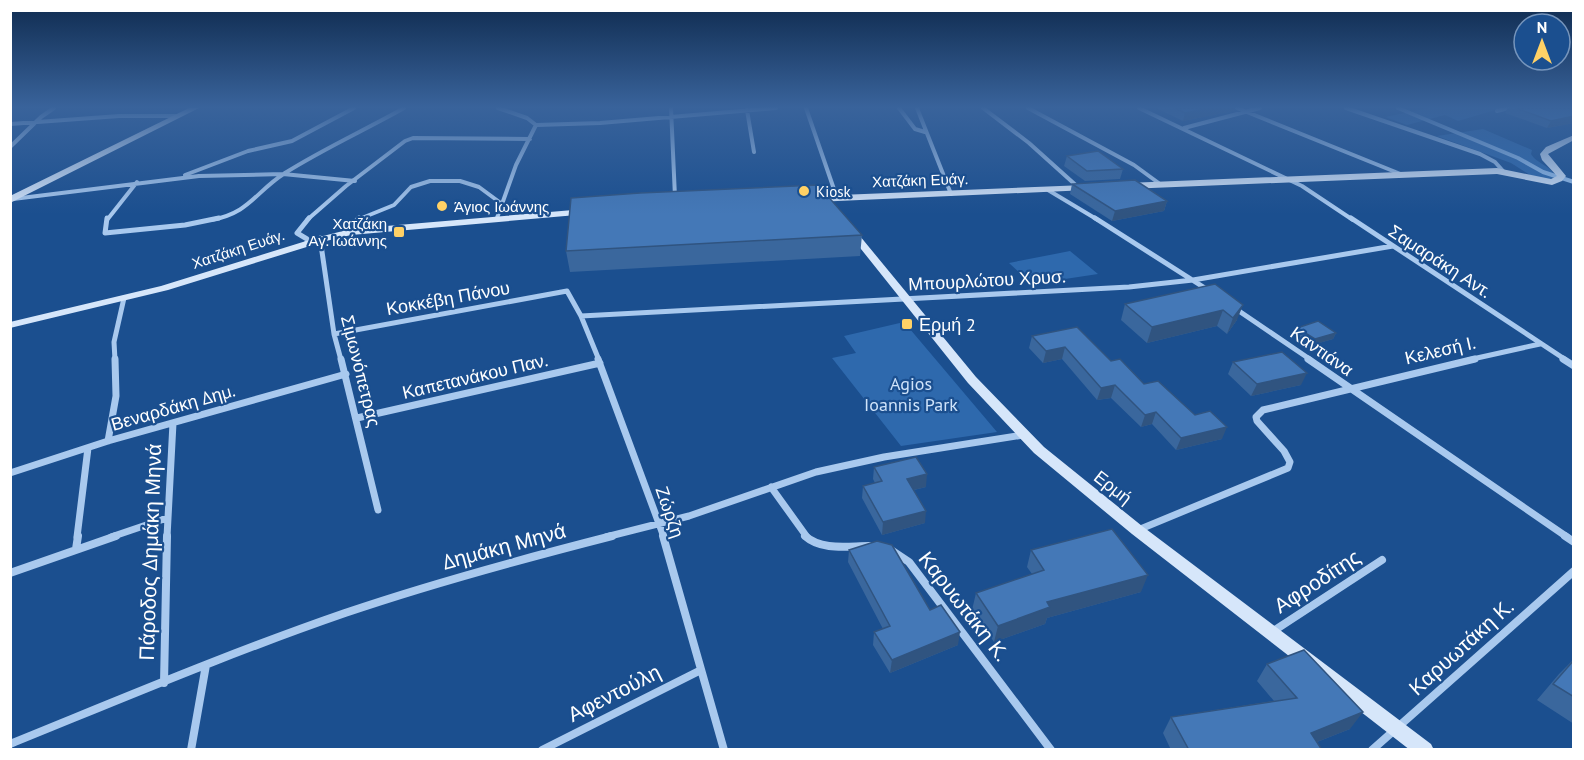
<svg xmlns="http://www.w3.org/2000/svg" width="1584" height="760" font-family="'PT Sans',sans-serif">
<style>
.green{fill:#2e69ad}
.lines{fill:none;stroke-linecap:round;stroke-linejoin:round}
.stream{stroke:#9cc4f0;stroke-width:4}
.street-far3{stroke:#a9c9ee;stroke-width:4}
.street-far2{stroke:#a9c9ee;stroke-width:5}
.street-far1{stroke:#a9c9ee;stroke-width:7}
.street{stroke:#a9c9ee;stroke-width:8}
.secondary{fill:#d6e6fa;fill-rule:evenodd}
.wall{fill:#3a679d}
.shaded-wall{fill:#305480}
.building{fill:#4478b7;stroke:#305480;stroke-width:1.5}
.poi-dot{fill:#ffd166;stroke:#1b4f8f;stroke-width:2}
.labels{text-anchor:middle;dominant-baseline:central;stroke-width:4.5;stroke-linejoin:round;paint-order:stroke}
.far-street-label{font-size:15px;fill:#fff;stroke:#1b4f8f}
.far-poi-label{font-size:15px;fill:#fff;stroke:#1b4f8f;text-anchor:start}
.street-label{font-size:18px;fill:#fff;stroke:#1b4f8f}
.poi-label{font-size:18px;fill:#fff;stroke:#1b4f8f;text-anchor:start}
.park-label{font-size:18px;fill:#cfe3fa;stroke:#1b4f8f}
.near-street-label{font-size:21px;fill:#fff;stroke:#1b4f8f}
</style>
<rect width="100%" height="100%" fill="#1b4f8f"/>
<path class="green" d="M1429,108H1502L1458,121L1445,115L1407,125L1385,117Z
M1483,129L1532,150L1531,154C1537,164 1552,166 1555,177L1550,179L1535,178L1511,163L1437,136Z
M1070,251L1098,274L1032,284L1009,263Z
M904,322L997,432L901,446L832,358L856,353L844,336Z"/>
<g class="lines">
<path class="stream" d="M1398,108L1518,158L1543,172L1574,182"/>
<path class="street-far3" d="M498,108L527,118L536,125
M671,108L675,197
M806,108L837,198
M899,108L915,129L925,132
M917,108L951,194
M983,108L1029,143L1079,188
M1028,108L1134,165L1160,184
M1139,108L1302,186L1353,220
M1237,108L1403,175
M1346,108L1480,154L1495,162L1503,171
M747,110L754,152
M1497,111L1508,108
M10,124L119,116H177
M536,125L600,123L776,108
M1184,128L1260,108
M10,147L41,117L54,108
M185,175L248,151L292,141L354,108
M1048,190L1098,220
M13,199L199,176L283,174L355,181
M497,218L516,165L536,125
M107,220L137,182
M211,220C250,213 255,192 285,173C323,149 365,130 404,108
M307,220L346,186L405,141L413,138L530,139
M357,220L394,205L411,187L430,181H460L479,187L502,204"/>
<path class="street-far2" d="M107,218L105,233L185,225L219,218
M1095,218L1208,290
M1351,218L1566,360
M344,233L359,218
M320,238L334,334L341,360
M307,242V239L297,233L309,218
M1236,309L1311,360
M581,316L1129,287L1193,280L1393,246
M334,334L567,291L581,316L599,360
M115,360L114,342L124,298
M1468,360L1540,344"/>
<path class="street-far1" d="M341,359L378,510
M598,359L664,537
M1308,359L1567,537
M1563,359L1574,366
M357,418L600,363
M108,441L116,396L115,359
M10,473L108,441L346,374
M771,487L807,537
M1138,530L1288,468L1290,462L1284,451L1257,421L1256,417L1263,410L1475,359
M77,537L88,448
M111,537L167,518
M167,537L173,423
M606,537L689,516L816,472L884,457L1023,435"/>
<path class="street" d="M663,536L724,750
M805,536C822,551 848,546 869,546
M1565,536L1574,542
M76,549L78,536
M891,550L909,562L1051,750
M10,573L116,536
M1272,632L1382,560
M164,683L167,536
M10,744C121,699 232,652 345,613C433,583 522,559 612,536
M191,750L206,665
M542,750L701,670
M1372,750L1574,571"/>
<path class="secondary" d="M189,108H199L10,203V196Z
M1574,135V140L1548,154L1566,176L1562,181L1552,185L1497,174L1127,189L1123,186L1127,183L1497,168L1551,179L1557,176L1542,160L1540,154L1546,147Z
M1085,185L1089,188L1088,190L815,202L811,199L815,196Z
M585,209L588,210V214L351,235L326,241L168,290L10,328V322L161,286L319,237L351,229Z
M852,229L855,230L976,377L1044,447L1142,526L1431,744L1434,750H1410L1132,534L1034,453L968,383L849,234V230Z"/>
</g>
<path class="wall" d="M1156,108H1234L1233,111L1183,121Z
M1508,108H1574V123L1547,128L1505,113Z
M1067,156L1123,169L1120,179L1085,181L1064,166Z
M1072,184L1167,201L1164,211L1112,221L1070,194Z
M862,235L860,256L570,272L566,251Z
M1215,284L1237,320L1227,334L1217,326L1147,343L1121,320L1125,304Z
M1297,328L1336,333L1333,339L1312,345L1294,334Z
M1032,336L1111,361L1222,439L1176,450L1152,424L1141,427L1111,398L1097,400L1062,359L1043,363L1029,348Z
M1233,362L1301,385L1251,396L1228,374Z
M874,467L926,487L914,490L925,523L882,535L862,498L863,486L875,483L873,479Z
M849,550L930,610L958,645L890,673L873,645L874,632L883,629L848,562Z
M1031,550L1141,592L1047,618L1045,624L994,642L972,610L976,593L1032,574L1027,567Z
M1574,659V724L1537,700L1559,674Z
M1267,664L1350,729L1317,742L1322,750H1171L1163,733L1171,717L1274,701L1257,681Z"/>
<path class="shaded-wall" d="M1210,108H1234L1233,111L1183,121L1185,113Z
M1574,116V123L1547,128L1551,121Z
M1167,201L1164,211L1112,221L1115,211Z
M1243,305L1237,320L1227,334L1233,318Z
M1223,310L1217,326L1147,343L1152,327Z
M1336,333L1333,339L1312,345L1315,339Z
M1065,347L1062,359L1043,363L1046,351Z
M1307,373L1301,385L1251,396L1257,384Z
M1115,385L1111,398L1097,400L1101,388Z
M1156,412L1152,424L1141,427L1145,415Z
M1227,427L1222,439L1176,450L1181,438Z
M927,474L926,487L905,492L907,479Z
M926,511L925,523L882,535L883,522Z
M1148,575L1141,592L1047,618L1045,624L994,642L998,626L1047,602Z
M960,632L958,645L890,673L892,660Z
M1363,712L1350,729L1299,749L1311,733Z"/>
<path class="building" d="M1175,108H1210L1185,113Z
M1516,108H1574V116L1551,121Z
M1098,151L1123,169L1087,171L1067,156Z
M1135,180L1167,201L1115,211L1072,184Z
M818,185L862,235L566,251L571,198L640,193Z
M1215,284L1243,305L1233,318L1223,310L1152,327L1125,304Z
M1318,321L1336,333L1315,339L1297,328Z
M1077,327L1111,361L1120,359L1144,384L1158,381L1195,415L1210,411L1227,427L1181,438L1156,412L1145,415L1115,385L1101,388L1065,347L1046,351L1032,336Z
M1282,352L1307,373L1257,384L1233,362Z
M916,457L927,474L907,479L926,511L883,522L863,486L882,481L874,467Z
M1112,529L1148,575L1047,602L1050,607L998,626L976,593L1044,570L1031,550Z
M877,541L892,545L930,610L941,605L960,632L892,660L874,632L890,626L849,550Z
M1304,650L1363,712L1311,733L1322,750H1189L1171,717L1297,698L1267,664Z
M1574,660V697L1553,684Z"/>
<linearGradient id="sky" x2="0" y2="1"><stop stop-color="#0f2b4f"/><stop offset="0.5" stop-color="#39639b"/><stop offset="1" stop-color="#39639b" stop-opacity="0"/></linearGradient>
<rect width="1584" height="214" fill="url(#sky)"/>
<g class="poi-dot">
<circle cx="804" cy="191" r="6"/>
<circle cx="442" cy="206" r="6"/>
<rect x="393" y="226" width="12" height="12" rx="3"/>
<rect x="901" y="318" width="12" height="12" rx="3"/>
</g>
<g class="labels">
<g class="far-street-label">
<text transform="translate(920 180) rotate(-2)">Χατζάκη Ευάγ.</text>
<text transform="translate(238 249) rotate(-18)">Χατζάκη Ευάγ.</text>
</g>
<g class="far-poi-label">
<text x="816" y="191">Kiosk</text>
<text x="454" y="206">Άγιος Ιωάννης</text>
<text x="387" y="223" text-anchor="end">Χατζάκη<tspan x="387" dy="17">Αγ. Ιωάννης</tspan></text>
</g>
<g class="street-label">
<text transform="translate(1440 261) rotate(33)">Σαμαράκη Αντ.</text>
<text transform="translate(987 280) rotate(-3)">Μπουρλώτου Χρυσ.</text>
<text transform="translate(448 298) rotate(-10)">Κοκκέβη Πάνου</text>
<text transform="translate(1440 350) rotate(-13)">Κελεσή Ι.</text>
<text transform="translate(1322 351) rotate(35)">Καντιάνα</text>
<text transform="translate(361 371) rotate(76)">Σιμωνόπετρας</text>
<text transform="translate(475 376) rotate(-13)">Καπετανάκου Παν.</text>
<text transform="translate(173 407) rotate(-16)">Βεναρδάκη Δημ.</text>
<text transform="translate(1113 487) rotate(38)">Ερμή</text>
<text transform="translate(670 512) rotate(71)">Ζώρζη</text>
</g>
<g class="poi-label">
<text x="919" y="324">Ερμή 2</text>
</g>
<g class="park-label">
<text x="911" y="383">Agios<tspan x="911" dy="21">Ioannis Park</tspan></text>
</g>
<g class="near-street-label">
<text transform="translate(504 546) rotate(-15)">Δημάκη Μηνά</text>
<text transform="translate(150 552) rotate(-88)">Πάροδος Δημάκη Μηνά</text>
<text transform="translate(1317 581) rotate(-33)">Αφροδίτης</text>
<text transform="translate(964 606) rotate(52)">Καρυωτάκη Κ.</text>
<text transform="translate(1461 647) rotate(-42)">Καρυωτάκη Κ.</text>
<text transform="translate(614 693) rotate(-27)">Αφεντούλη</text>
</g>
</g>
<rect width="1584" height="760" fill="none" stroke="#ffffff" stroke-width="24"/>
<g transform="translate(1542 42)"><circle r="28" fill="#1b4f8f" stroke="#7695bc" stroke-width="1.5"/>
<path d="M0-4.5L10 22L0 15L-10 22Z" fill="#ffd166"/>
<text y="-9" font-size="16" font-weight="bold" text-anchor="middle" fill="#ffffff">N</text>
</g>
</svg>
